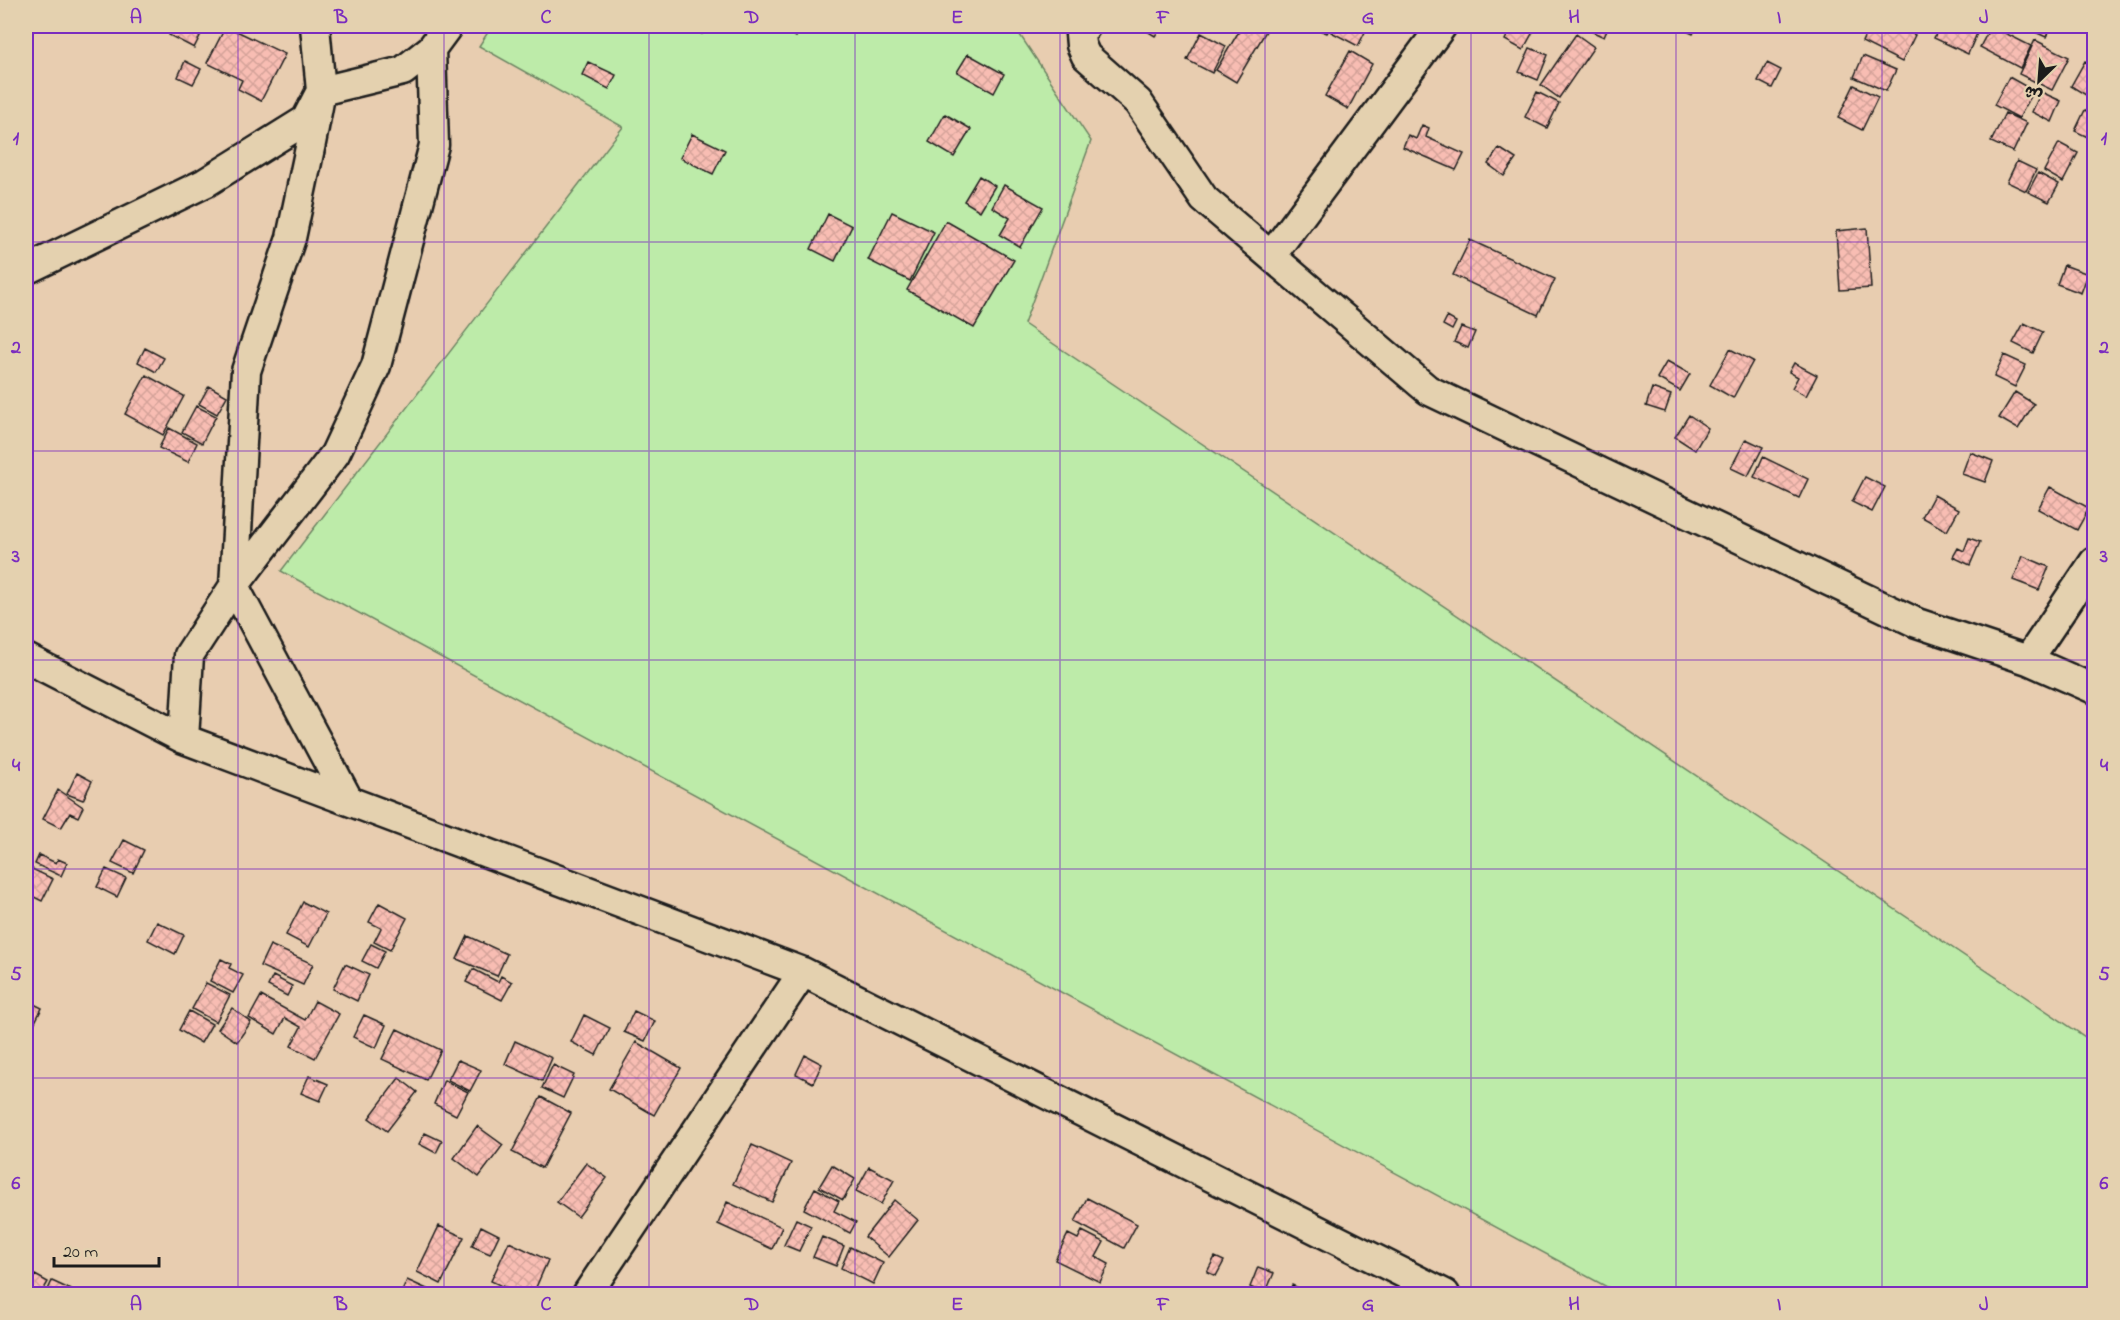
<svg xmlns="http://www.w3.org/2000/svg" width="2120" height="1320" font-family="'Indie Flower','Playpen Sans Arabic',sans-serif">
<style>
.green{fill:#bdeba9;stroke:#6c8462;stroke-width:1.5}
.building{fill:url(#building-cross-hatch);stroke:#1c1c1c;stroke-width:1.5}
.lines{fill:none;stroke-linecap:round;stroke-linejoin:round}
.minor-casing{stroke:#1c1c1c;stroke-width:33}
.minor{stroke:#e4d1af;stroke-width:28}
.grid{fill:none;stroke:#7b2cbf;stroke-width:1.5;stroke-opacity:0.55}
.neatline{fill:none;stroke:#7b2cbf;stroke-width:2}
.grid-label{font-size:20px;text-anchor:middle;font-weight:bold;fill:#7b2cbf}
</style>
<defs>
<pattern id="building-cross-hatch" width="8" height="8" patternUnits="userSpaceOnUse" patternTransform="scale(1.5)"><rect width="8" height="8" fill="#f8bdb3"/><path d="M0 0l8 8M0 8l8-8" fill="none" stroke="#d4a299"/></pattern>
</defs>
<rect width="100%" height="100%" fill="#e8cdb0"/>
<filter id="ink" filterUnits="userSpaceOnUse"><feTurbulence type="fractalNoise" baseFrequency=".0167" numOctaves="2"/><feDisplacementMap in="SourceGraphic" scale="12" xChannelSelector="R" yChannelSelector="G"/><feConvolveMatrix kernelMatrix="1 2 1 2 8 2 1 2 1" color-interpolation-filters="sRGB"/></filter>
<g filter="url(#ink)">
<path class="green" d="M492,26H1014L1091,141L1024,324L2094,1043V1294H1620L281,571L623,127L479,46Z"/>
<path class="building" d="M26,26H35L33,31Z
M174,26H186L201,34L194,48L169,35Z
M188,26H207L202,34Z
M226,26L285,54L261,101L238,89L242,80L207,63Z
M685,26H706L702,34Z
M773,26H801L796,37Z
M1139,26H1162L1155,36Z
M1242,26H1269L1236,82L1216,70Z
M1310,26H1331L1327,33Z
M1334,26H1368L1358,46L1331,32Z
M1512,26H1526L1534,30L1523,50L1505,40Z
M1580,26H1609L1604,37Z
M1676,26H1697L1693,34Z
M1869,26H1893L1915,35L1902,62L1862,42Z
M1940,26H1967L1978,31L1968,54L1934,38Z
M1991,26L2031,46L2020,68L1980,47Z
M2022,26H2051L2046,37Z
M1201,33L1226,46L1212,73L1187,60Z
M1576,34L1594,47L1559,98L1541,85Z
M2035,40L2069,57L2052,90L2019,74Z
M1530,48L1548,55L1538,80L1519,72Z
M1350,51L1372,64L1348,109L1325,96Z
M968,54L1004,74L994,93L957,72Z
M1863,56L1896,70L1886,91L1854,77Z
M185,61L201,69L193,84L178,77Z
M2085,61L2094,66V100L2071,86Z
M588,62L616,75L609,89L582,75Z
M1767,63L1781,70L1772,88L1758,81Z
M2009,77L2034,91L2019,118L1994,105Z
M1854,85L1878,97L1862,130L1838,118Z
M1537,92L1559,103L1547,128L1525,117Z
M2041,92L2061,101L2052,122L2032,112Z
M2085,110L2094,115V140L2075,131Z
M2005,113L2027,123L2013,152L1991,142Z
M945,114L971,129L954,157L929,142Z
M1422,125L1429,128L1426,137L1464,154L1456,170L1403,147L1408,135L1416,139Z
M692,134L725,150L713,174L680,158Z
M2059,143L2078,153L2063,182L2044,171Z
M1499,148L1516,159L1504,176L1488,164Z
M2017,161L2036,170L2026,191L2007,182Z
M2038,173L2059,184L2049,202L2028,192Z
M979,176L995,186L980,211L964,201Z
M1004,185L1043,207L1020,247L1000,235L1010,218L992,207Z
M892,212L934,232L910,281L868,260Z
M828,214L852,226L835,261L811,249Z
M946,221L1014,260L974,328L907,290Z
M1867,228L1871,288L1840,290L1836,231Z
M1470,240L1555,279L1538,315L1453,275Z
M2064,265L2088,274L2081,293L2057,284Z
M1447,317L1456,322L1452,330L1443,325Z
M2024,323L2043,332L2033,353L2013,343Z
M1461,327L1475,332L1468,348L1454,342Z
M145,348L164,358L156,372L138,362Z
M1730,349L1753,361L1733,398L1710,385Z
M2004,355L2026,365L2015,387L1994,377Z
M1667,361L1690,374L1680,391L1657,378Z
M1794,363L1817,375L1806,396L1792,388L1798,377L1789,372Z
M146,375L184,396L163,435L125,414Z
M209,386L227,396L217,414L199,404Z
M1652,388L1671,395L1665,412L1646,406Z
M2015,392L2034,404L2018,429L1999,418Z
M196,406L216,416L202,443L182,432Z
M1689,415L1708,428L1695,450L1675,437Z
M169,428L197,443L188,462L159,448Z
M1746,439L1763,447L1748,476L1731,468Z
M1970,452L1993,461L1985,482L1962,474Z
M1763,457L1808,479L1799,498L1754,477Z
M1865,477L1885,487L1872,512L1852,502Z
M2050,487L2089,508L2077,530L2038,509Z
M1934,495L1959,509L1947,531L1922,517Z
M1969,538L1980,542L1970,565L1953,557L1958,548L1964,551Z
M2023,556L2049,567L2039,590L2013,580Z
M77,773L92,781L83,800L67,794Z
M58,790L83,807L78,817L70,813L61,828L43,819Z
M124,840L144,850L133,873L112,863Z
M39,855L56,863L58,859L67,863L61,876L35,864Z
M26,866L53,879L42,901L26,893Z
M106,869L126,878L117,897L97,887Z
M303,902L326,914L309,947L286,935Z
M379,903L407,918L390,950L374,942L381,928L369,922Z
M157,922L184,935L175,954L148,940Z
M468,936L507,954L497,976L457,959Z
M371,944L385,951L376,968L362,961Z
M270,945L313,964L303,985L260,966Z
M221,959L231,964L229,968L243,975L233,993L210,981Z
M345,964L369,975L357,1001L333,989Z
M473,969L498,982L501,976L512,982L502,1000L466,982Z
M273,976L292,986L287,996L268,986Z
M206,983L230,995L216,1022L192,1009Z
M261,996L305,1020L315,1001L339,1014L315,1058L291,1046L301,1027L285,1018L276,1034L249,1018Z
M26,1000L42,1008L33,1026L26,1023Z
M232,1008L251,1022L237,1042L218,1029Z
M189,1011L212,1024L201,1043L179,1030Z
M634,1011L655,1021L645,1041L624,1032Z
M364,1015L386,1025L376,1048L353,1037Z
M584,1015L610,1028L596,1055L571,1042Z
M397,1029L441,1050L426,1080L382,1059Z
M515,1041L552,1058L542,1081L505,1064Z
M636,1042L681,1068L654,1115L609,1089Z
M805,1055L822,1064L813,1083L796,1074Z
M458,1060L481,1070L470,1091L448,1080Z
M553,1065L574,1075L563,1098L542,1088Z
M309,1076L328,1084L320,1101L301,1093Z
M399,1078L417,1092L387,1131L369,1118Z
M444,1080L468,1092L456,1115L434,1104Z
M541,1097L571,1113L542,1168L512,1152Z
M477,1126L503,1145L479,1177L454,1158Z
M425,1133L442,1141L436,1153L419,1144Z
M752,1145L791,1163L772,1202L733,1184Z
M586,1163L607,1178L578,1217L557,1202Z
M832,1165L855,1179L843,1200L819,1187Z
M869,1167L894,1180L881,1204L856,1191Z
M815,1188L839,1201L834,1211L856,1222L850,1233L804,1209Z
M1087,1198L1137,1224L1124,1248L1075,1222Z
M894,1200L918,1220L889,1257L865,1237Z
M727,1202L782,1227L772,1249L718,1224Z
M796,1219L811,1226L799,1251L784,1245Z
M439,1226L464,1237L441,1284L417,1272Z
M481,1226L499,1235L490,1254L472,1246Z
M1082,1231L1104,1242L1096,1257L1109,1264L1100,1282L1055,1260L1068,1234L1078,1239Z
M822,1237L844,1246L836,1266L813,1257Z
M509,1242L548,1260L533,1294H519L491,1281Z
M850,1247L883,1263L873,1284L841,1268Z
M1215,1257L1224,1261L1216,1276L1207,1272Z
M1258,1267L1274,1273L1265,1294L1250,1287Z
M26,1271L34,1275L27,1288L26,1287Z
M35,1275L48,1282L41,1294H26Z
M407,1280L438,1294H401Z
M52,1281L80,1294H46Z
M1292,1285L1309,1293V1294H1288Z"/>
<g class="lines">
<defs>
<path id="minor" d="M1086,26L1080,34L1081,45L1086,56L1138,102L1204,199L1428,390L1917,623L2028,660L2094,689
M431,49L448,26
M1271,256L1442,26
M26,270L205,183L306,120L321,91L403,71L431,49L434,145L376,366L335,454L234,586L349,801
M26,658L184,739L803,972L1445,1294
M2028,660L2094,562
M184,739L189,655L234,586L246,371L291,238L311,143L321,91L315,26
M587,1294L803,972"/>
</defs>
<use href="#minor" class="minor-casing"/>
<use href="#minor" class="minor"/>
</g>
</g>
<path class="grid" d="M238,26V1294M444,26V1294M649,26V1294M855,26V1294M1060,26V1294M1265,26V1294M1471,26V1294M1676,26V1294M1882,26V1294M26,242H2094M26,451H2094M26,660H2094M26,869H2094M26,1078H2094"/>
<rect width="2120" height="1320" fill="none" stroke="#e4d1af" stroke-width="66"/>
<g transform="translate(2039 81) rotate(205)" stroke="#e4d1af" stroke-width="4.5" paint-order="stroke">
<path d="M0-4.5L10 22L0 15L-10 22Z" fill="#1c1c1c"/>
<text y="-9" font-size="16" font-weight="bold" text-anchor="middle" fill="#1c1c1c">ش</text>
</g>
<path d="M54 1257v9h105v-9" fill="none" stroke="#1c1c1c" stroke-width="3"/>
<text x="63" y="1257" font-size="18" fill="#1c1c1c" stroke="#e4d1af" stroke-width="4.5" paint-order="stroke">20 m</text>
<rect x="33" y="33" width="2054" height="1254" class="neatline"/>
<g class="grid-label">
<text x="136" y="23">A</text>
<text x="341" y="23">B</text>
<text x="546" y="23">C</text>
<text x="752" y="23">D</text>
<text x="957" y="23">E</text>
<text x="1163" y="23">F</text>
<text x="1368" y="23">G</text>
<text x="1574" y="23">H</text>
<text x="1779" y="23">I</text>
<text x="1984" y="23">J</text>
<text x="16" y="144">1</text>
<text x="2104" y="144">1</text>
<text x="16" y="353">2</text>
<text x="2104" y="353">2</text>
<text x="16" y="562">3</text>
<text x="2104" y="562">3</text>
<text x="16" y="771">4</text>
<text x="2104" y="771">4</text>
<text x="16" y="980">5</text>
<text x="2104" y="980">5</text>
<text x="16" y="1189">6</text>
<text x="2104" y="1189">6</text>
<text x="136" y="1310">A</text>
<text x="341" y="1310">B</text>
<text x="546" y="1310">C</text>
<text x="752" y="1310">D</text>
<text x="957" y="1310">E</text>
<text x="1163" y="1310">F</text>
<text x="1368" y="1310">G</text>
<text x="1574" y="1310">H</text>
<text x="1779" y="1310">I</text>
<text x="1984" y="1310">J</text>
</g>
</svg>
